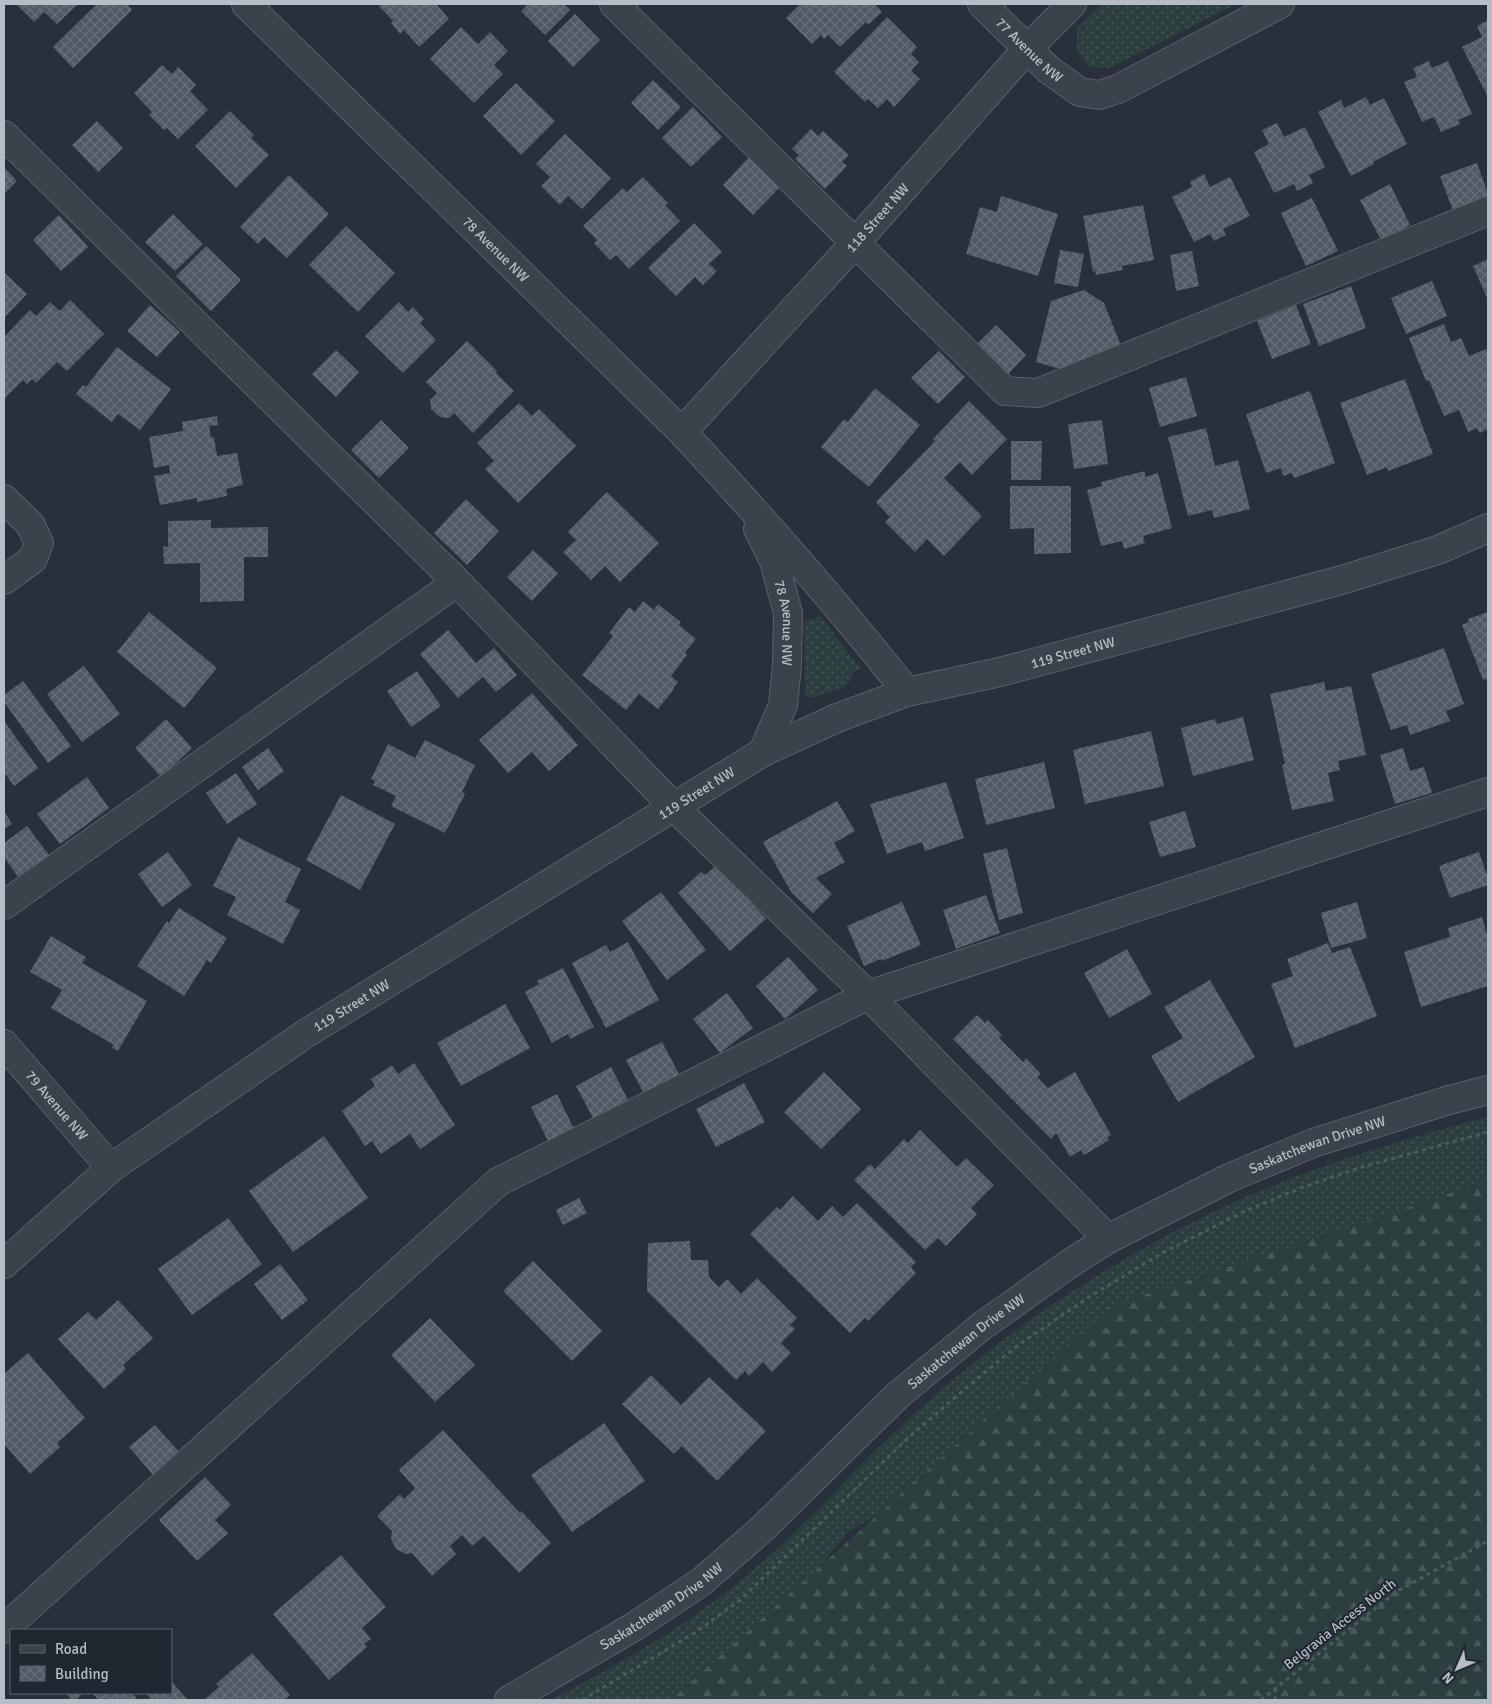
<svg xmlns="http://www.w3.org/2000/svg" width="1492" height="1704" font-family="Signika,sans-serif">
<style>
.grass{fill:url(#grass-dots)}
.forest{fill:url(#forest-firs)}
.building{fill:url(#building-cross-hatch)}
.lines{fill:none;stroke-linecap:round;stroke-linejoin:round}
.minor-casing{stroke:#59606a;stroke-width:30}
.path{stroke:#4c5b5e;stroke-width:3;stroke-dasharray:4 4;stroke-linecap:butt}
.minor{stroke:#3b424c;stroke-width:28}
.labels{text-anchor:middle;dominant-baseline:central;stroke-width:4;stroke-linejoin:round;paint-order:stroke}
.street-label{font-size:14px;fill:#b7bdc7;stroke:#202731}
</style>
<defs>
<pattern id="grass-dots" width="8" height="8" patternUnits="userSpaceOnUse" patternTransform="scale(1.25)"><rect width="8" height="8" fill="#2d3e3f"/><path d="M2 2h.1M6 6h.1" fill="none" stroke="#495859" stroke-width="1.8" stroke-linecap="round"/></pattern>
<pattern id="forest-firs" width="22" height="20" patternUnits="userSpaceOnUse" patternTransform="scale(1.25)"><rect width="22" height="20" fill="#2d3e3f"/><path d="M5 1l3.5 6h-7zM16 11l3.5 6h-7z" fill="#495859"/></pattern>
<pattern id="building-cross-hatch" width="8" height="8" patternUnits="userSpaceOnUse" patternTransform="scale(1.25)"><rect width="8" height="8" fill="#515966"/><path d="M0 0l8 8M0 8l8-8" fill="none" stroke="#686f7a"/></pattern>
</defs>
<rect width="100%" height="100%" fill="#28303c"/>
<path class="grass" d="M1102,4H1236L1110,68L1090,67L1077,53V28Z
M821,617L860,668L852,673L851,680L845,687L813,698L806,696L805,694L804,620Z
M1488,1117V1262L908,1498L849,1531L792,1599L720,1700H551C619,1664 685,1627 745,1577C791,1539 832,1495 874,1452C904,1423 934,1395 966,1369C1073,1282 1196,1211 1327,1165C1380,1146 1434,1131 1488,1117Z"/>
<path class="forest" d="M1488,1181V1700H671L1111,1306Z"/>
<path class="building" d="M16,4H78L57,24L44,12L34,22Z
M97,4H127L132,10L73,68L53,47Z
M381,4H436L449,19L419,47L404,30L400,34L391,23L393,21L379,6Z
M528,4H564L570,10L545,35L521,11Z
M800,4H874L882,12L868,25L866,22L840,47L828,35L824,39L821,35L812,44L786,18Z
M575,14L600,40L573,67L548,41Z
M887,17L917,47L911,54L919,62L911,71L920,79L894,107L887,99L878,108L868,99L865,102L834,72Z
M1488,20V97L1462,47L1482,37L1477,26Z
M461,27L478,44L490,32L508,51L494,65L503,74L474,103L430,59Z
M1429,61L1432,68L1448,61L1472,114L1458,120L1460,124L1441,132L1434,117L1422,122L1404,82L1417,77L1413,68Z
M162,65L172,74L178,67L196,85L190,91L208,110L178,139L167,128L164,130L149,115L152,112L134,93Z
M653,80L681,107L658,130L631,103Z
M516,83L555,121L521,155L483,116Z
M1366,97L1370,105L1384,98L1407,144L1373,162L1374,164L1351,176L1318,112L1341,100L1344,108Z
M693,107L722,137L691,167L662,138Z
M230,111L254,135L251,138L269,155L236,188L195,146Z
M97,121L123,148L98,172L72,145Z
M1277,123L1284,137L1305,127L1325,167L1309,175L1313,183L1297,191L1294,184L1274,193L1254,152L1269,144L1262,130Z
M811,129L818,136L823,131L849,155L842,162L847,166L825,189L795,159L799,155L792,149Z
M565,134L611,178L582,209L568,196L560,205L541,186L550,177L536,164Z
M749,157L780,187L753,215L723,185Z
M1477,163L1488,194V200L1454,213L1440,176Z
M4,167L17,181L4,194Z
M1204,174L1210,187L1230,177L1250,216L1223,229L1226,235L1214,241L1210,234L1194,242L1172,197L1192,187L1190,182Z
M289,175L329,214L287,258L264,237L258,244L240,227Z
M643,177L668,203L665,205L680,221L629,269L616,255L610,260L594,243L597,240L583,226L623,188L627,192Z
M1390,184L1410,225L1381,240L1360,200Z
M1001,196L1058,214L1038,276L966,254L980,207L997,212Z
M1312,198L1338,251L1306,266L1281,213Z
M1143,205L1154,260L1122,266L1123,270L1096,275L1095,271L1093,272L1083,216Z
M173,214L203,244L175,271L145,242Z
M59,215L88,247L61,271L33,240Z
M694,223L722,252L709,264L717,271L703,285L695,277L676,296L648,268Z
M346,226L395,273L358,312L309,265Z
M206,246L241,280L211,311L176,276Z
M1060,250L1084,254L1078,287L1054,283Z
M1192,251L1199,286L1176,291L1170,255Z
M1488,259V300L1473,266Z
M4,272L27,294L4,318Z
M1432,281L1447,316L1406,334L1391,298Z
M1351,286L1366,328L1319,346L1303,304Z
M1084,290L1104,303L1121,346L1064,370L1036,362L1051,301Z
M70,300L104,334L67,371L57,362L36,383L32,379L27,384L23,380L4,399V337L30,310L36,316L50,302L60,311Z
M399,302L408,312L413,307L424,319L420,323L436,340L403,373L365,336Z
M150,305L180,332L157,357L127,331Z
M1296,305L1311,344L1272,359L1257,321Z
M1444,324L1451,342L1461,338L1469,356L1486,349L1488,354V429L1480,433L1477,428L1468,432L1459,410L1444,416L1429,380L1426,381L1409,338Z
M996,325L1026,355L1008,374L977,344Z
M467,341L497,371L496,373L514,391L473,433L454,413L449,418L440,417L431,409L430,400L437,393L426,382Z
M117,347L171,389L140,430L118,414L112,422L76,394L83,385L86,387Z
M336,350L359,372L336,397L312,374Z
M939,351L965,377L938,404L911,378Z
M1186,377L1197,416L1160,427L1149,388Z
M1405,379L1433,454L1388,471L1387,467L1367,475L1340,403Z
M875,388L920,425L869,487L821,447L844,419L848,422Z
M1310,391L1335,463L1294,478L1292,473L1283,476L1281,468L1266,473L1246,414Z
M969,401L1007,439L972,475L960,462L944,478L982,516L944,556L927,539L915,552L885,522L890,517L876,502L935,441L933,439Z
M519,403L532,416L539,409L576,446L518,503L485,469L494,461L477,443Z
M217,416L218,425L209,426L211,438L214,437L217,456L237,453L243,485L226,489L227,496L197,502V498L160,505L154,476L170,473L169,465L154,468L149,437L183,431L182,422Z
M381,420L409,448L379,478L351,450Z
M1102,420L1108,464L1074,469L1068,424Z
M1206,428L1215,466L1238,460L1250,509L1214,518L1212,510L1188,516L1168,437Z
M1011,441H1042L1041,480H1011Z
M1145,471V477L1158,473L1172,528L1143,536L1145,543L1124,549L1122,541L1101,546L1087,490L1102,486L1101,482Z
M1010,486H1071V553L1034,554V528L1010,529Z
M607,492L659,543L620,582L605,566L591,580L563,552L576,540L568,532Z
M466,499L499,531L467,565L434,533Z
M211,520V528L268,527V557H244V601L200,602V563L164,564L163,546L168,547V521Z
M533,550L558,573L532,601L507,577Z
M643,601L654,610L658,604L681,622L679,625L696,639L685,653L687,655L671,676L678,682L673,688L674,689L658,709L639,694L626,710L582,675L613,636L609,633L629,607L635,612Z
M149,612L217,668L184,708L117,652Z
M1488,612V686L1486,679L1483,680L1462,625L1469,622L1468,619Z
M448,630L476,663L494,648L517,675L496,692L483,677L458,698L420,654Z
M1444,648L1464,704L1446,711L1450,721L1410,735L1407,725L1391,730L1371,674Z
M84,666L120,714L82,742L47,694Z
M417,671L441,706L411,727L387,691Z
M23,681L71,746L48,763L4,702V695Z
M1324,682L1326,691L1351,686L1366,755L1338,761L1340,770L1328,773L1334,801L1292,810L1282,765L1285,764L1270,694Z
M532,693L578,745L549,771L532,752L508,773L479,740Z
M1243,717L1254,760L1193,776L1181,728L1215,719L1217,724Z
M166,719L192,748L161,777L135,748Z
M4,721L38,768L14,786L4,772Z
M1151,731L1164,786L1085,804L1073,750Z
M425,740L475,765L462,792L465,794L445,833L391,806L396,796L373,785L375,781L371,779L388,744L415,758Z
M268,748L284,771L258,790L242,767Z
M1403,748L1410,771L1424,767L1432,793L1395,804L1380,755Z
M1044,762L1055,808L986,825L975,779Z
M236,773L257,804L227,824L206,793Z
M87,777L109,808L60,844L37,814Z
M946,782L964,838L925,851L922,842L887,854L870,804Z
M341,795L395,824L360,890L306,860Z
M837,801L855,831L834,843L845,862L816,878L832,894L813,913L791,892L763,842Z
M4,811L12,824L4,829Z
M1185,811L1196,847L1160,857L1149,822Z
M27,826L49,855L18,877L4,857V843Z
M238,837L301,869L285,902L300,910L283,944L227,915L236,897L213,886Z
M1007,848L1023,913L999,920L983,854Z
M168,852L192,885L162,907L138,874Z
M1479,852L1488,878V885L1450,898L1439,866Z
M718,864L766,919L730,951L678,893L701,872L705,875Z
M661,892L706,950L667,980L622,921Z
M986,895L1000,933L956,949L943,910Z
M902,902L921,945L882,961L881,959L864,966L847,926Z
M1357,902L1367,938L1331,948L1321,913Z
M179,908L227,938L211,963L207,960L184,996L137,966L167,921L169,923Z
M1482,917L1488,938V986L1421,1007L1404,952L1450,937L1448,928Z
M51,936L86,957L82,963L147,1001L118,1051L112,1048L114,1045L51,1008L62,990L30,972Z
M628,942L659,1000L606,1028L572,963L606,945L610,952Z
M1328,943L1332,953L1350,947L1377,1016L1295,1048L1271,984L1293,976L1287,959Z
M1127,949L1152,994L1109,1018L1084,973Z
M788,957L818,990L785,1019L756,986Z
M563,968L594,1027L570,1039L568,1034L552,1043L525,992L539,984L537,981Z
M1210,980L1255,1057L1178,1102L1151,1056L1183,1038L1164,1007Z
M727,993L753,1028L720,1053L693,1019Z
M505,1004L530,1048L461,1086L437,1043Z
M977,1015L985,1023L988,1020L1002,1035L999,1038L1023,1062L1026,1058L1041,1074L1037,1077L1048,1088L1075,1072L1111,1135L1107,1137L1109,1140L1084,1155L1081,1150L1070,1157L1056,1133L1051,1139L953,1039Z
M662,1042L680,1076L644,1094L626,1060Z
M414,1063L455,1125L420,1149L410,1134L381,1154L372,1141L365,1146L342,1111L375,1086L371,1079L392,1065L398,1074Z
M611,1067L629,1102L594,1120L576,1086Z
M824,1072L861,1109L821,1149L784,1112Z
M744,1083L765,1122L716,1147L696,1109Z
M557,1094L574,1129L548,1141L531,1107Z
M920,1130L957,1167L966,1158L994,1185L971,1208L977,1214L946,1246L938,1238L925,1250L854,1180L870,1164L875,1169L904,1139L908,1143Z
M324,1136L368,1198L293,1252L249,1191Z
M793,1196L818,1221L832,1206L843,1217L857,1203L916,1262L911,1267L916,1273L868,1321L865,1318L850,1333L750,1234L777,1207L780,1210Z
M579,1198L587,1213L563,1225L556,1210Z
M228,1218L262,1264L192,1315L158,1269Z
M690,1241L691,1260H708L709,1277L719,1287L727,1279L741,1294L757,1278L797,1318L790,1325L795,1329L781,1343L791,1353L772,1372L763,1362L749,1376L745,1371L736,1380L647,1291L648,1243Z
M533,1261L602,1331L572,1361L503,1291Z
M280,1264L308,1300L282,1320L254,1284Z
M118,1300L153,1338L123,1365L126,1369L104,1389L58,1339L88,1312L96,1320Z
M430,1318L475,1365L435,1402L391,1355Z
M28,1353L85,1418L57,1443L60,1447L30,1474L4,1444V1374Z
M651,1375L681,1405L709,1377L766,1431L717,1481L682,1446L674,1454L622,1404Z
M604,1423L645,1481L572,1532L531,1475Z
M155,1425L181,1454L155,1477L129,1447Z
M443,1430L520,1513L521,1511L551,1543L519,1573L484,1536L472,1546L462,1535L450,1546L456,1554L432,1576L412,1553L406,1554L396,1549L391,1539L392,1531L377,1516L400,1494L404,1499L415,1488L399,1470Z
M205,1477L231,1505L215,1520L228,1533L197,1561L159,1520Z
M341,1555L386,1607L362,1628L371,1639L364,1644L367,1647L329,1680L273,1614Z
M252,1653L290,1695L285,1700H204L219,1687L216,1684Z
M171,1681L188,1700H152L145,1693H171Z
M65,1693H83L76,1700H72Z
M92,1693H132L137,1698L135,1700H99Z"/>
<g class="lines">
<defs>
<g id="minor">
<path id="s1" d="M246,4L682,432C760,516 836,602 907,692"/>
<path d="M614,4L1005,391L1038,393L1488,211"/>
<path id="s2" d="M982,4L1049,70L1080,92L1099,95L1118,89L1280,4"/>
<path d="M4,135L457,582L673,806L868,995L1108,1239"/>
<path id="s3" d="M682,432L855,243L1027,49L1072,4"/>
<path d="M4,499L30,524L39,543L33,559L4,580"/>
<path id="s4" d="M758,529L774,561L788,613L787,665L783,705L763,752"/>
<path d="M4,905L457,582"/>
<path id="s5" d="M4,1044L111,1168"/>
<path id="s6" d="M4,1264L111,1168L308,1032L763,752L837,718L907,692L1000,672L1345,579L1438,550L1488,528"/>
<path d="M4,1629L498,1182L868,995L1488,792"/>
<path id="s7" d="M509,1700L635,1626L701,1582L762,1529L898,1395L982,1326L1069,1264L1108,1239L1229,1178L1313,1143L1449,1100L1488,1090"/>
</g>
</defs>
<use href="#minor" class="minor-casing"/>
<path class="path" d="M582,1700L696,1632L740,1600L905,1441L959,1394L1017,1346L1086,1299L1162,1253L1243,1212L1303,1187L1362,1167L1488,1132
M1261,1700L1396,1592L1488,1541
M1275,1700L1276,1687"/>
<use href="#minor" class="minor"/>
</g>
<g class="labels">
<g class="street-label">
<text stroke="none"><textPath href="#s2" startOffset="66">77 Avenue NW</textPath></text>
<text stroke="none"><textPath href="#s3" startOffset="290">118 Street NW</textPath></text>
<text stroke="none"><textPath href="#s1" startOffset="350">78 Avenue NW</textPath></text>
<text stroke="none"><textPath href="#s4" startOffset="99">78 Avenue NW</textPath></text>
<text stroke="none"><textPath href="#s6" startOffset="1244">119 Street NW</textPath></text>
<text stroke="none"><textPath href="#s6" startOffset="839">119 Street NW</textPath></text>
<text stroke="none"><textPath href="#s6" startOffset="434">119 Street NW</textPath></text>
<text stroke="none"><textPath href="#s5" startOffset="81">79 Avenue NW</textPath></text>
<text stroke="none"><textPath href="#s7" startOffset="989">Saskatchewan Drive NW</textPath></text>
<text stroke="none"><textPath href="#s7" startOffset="584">Saskatchewan Drive NW</textPath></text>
<text stroke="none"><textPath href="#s7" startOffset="179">Saskatchewan Drive NW</textPath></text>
<text transform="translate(1340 1624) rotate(-38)">Belgravia Access North</text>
</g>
</g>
<rect width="1492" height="1704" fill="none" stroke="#b7bdc7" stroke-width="10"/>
<rect x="10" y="1629" width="162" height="65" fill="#202731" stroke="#5c636d"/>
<rect x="20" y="1645" width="25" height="8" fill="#3b424c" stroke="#5c636d"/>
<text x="55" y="1654" font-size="15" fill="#b7bdc7">Road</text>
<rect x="20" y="1666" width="25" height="15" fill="url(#building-cross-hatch)" stroke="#5c636d"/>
<text x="55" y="1679" font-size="15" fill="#b7bdc7">Building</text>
<g transform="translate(1457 1669) rotate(225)" stroke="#202731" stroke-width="4" paint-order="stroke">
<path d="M0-4L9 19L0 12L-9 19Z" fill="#b7bdc7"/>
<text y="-8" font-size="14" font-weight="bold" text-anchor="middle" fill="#b7bdc7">N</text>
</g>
</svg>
